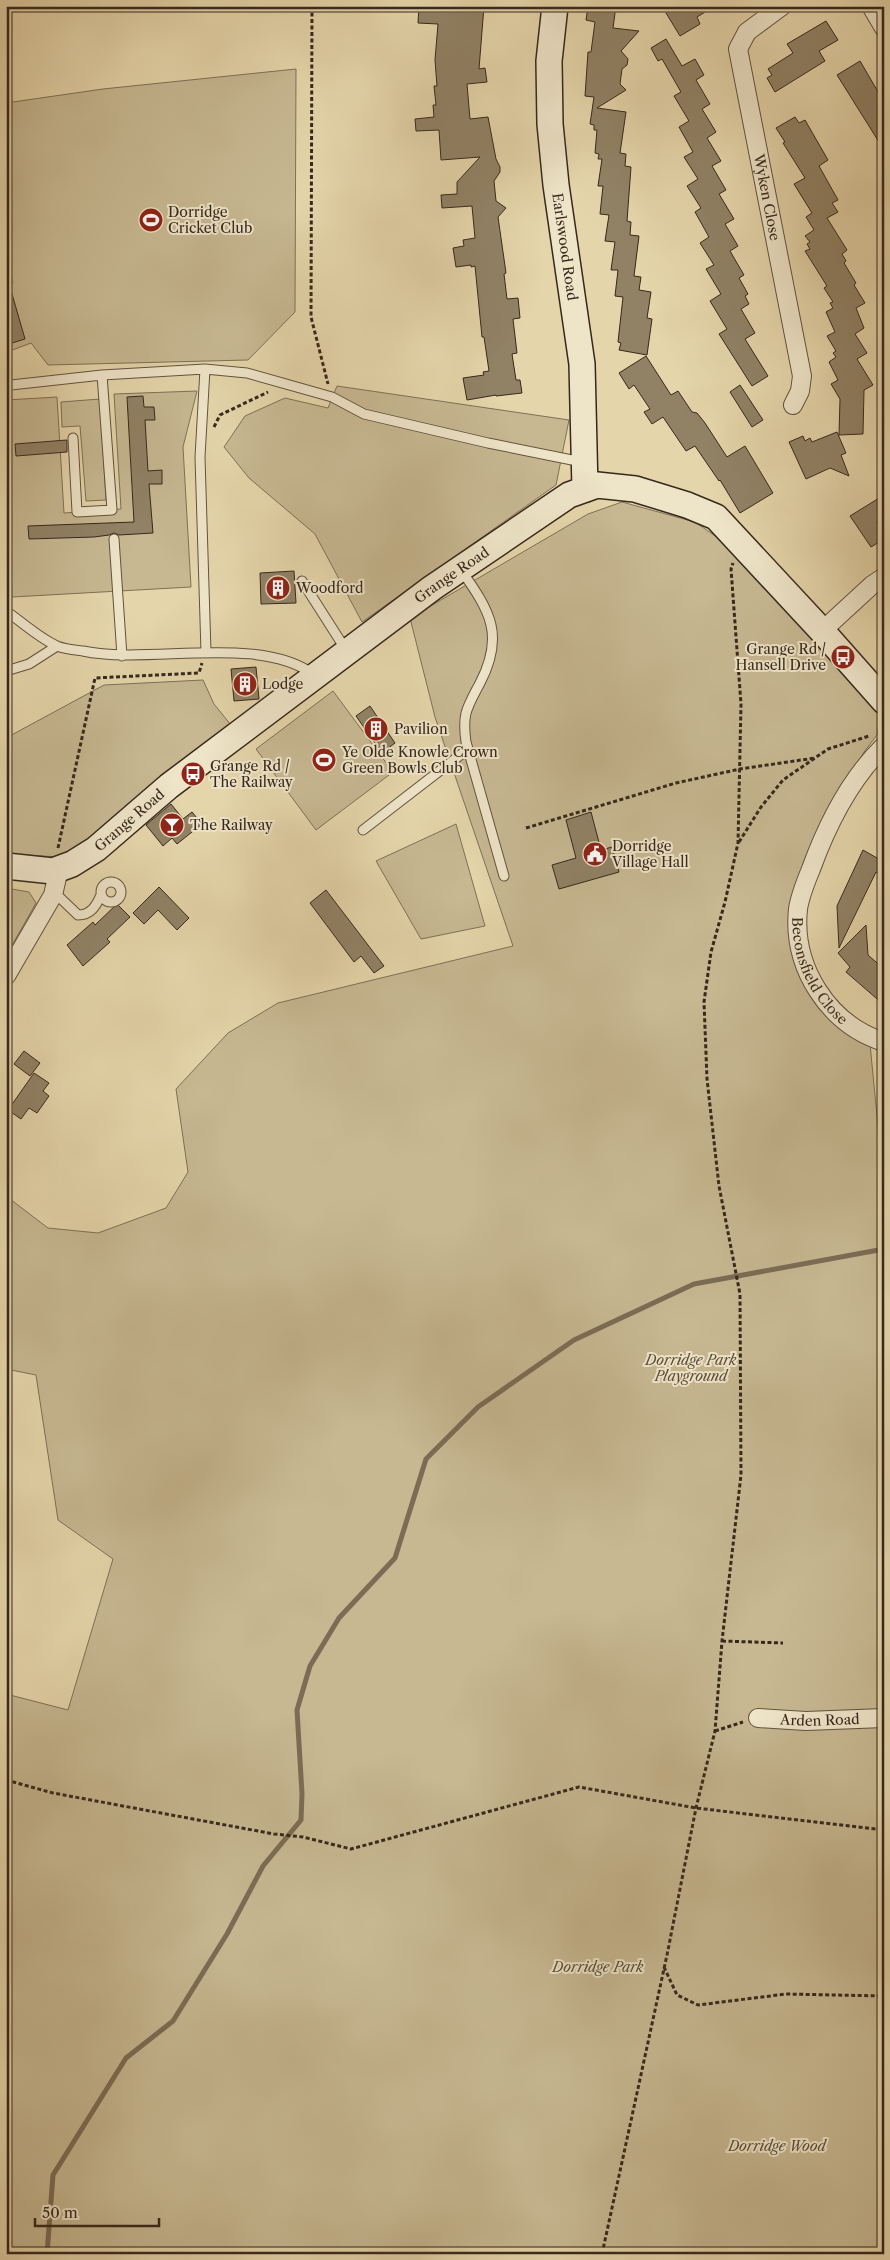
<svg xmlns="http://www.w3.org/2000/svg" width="890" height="2260" font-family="'Libre Caslon Text',serif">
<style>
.green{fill:#c7b892;stroke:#7f7058}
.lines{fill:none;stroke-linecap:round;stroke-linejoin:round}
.stream{stroke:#7c6c55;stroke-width:5}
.building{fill:#918266;stroke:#37281d}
.lane-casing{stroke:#625340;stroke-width:11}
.street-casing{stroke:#625340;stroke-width:20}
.secondary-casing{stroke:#37281d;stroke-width:28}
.path{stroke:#37281d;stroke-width:3;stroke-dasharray:4 2.5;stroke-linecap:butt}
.lane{stroke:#eee4c8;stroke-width:9}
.street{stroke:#eee4c8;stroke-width:18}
.secondary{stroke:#eee4c8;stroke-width:25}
.labels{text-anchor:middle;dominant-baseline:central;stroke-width:4;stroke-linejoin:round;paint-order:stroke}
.street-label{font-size:14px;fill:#37281d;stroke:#eee4c8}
.poi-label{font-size:14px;fill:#37281d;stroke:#eee4c8;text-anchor:start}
.park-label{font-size:14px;font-style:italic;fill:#5b4c3a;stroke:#eee4c8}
</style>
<rect width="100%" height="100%" fill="#e5d5aa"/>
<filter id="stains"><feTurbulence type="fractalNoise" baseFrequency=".004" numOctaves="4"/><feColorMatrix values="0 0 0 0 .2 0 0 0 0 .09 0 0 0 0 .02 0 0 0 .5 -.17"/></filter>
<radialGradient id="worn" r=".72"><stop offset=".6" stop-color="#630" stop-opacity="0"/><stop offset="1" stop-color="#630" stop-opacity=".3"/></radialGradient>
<path class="green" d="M296,69L295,312L248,360L48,365L31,343L7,352L6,286L13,283L11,275H6V103L103,89Z
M337,386L569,420L556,485L362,622L315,534L249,478L224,447L245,416L285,398L328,408Z
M197,391L183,447L191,587L12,597L6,455V400L57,397L64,513L121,509L114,394Z
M100,399L106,500L86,501L80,426L62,427L61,402Z
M622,502L695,522L721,540L882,709L877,735L864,752L822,823L794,955L870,1044L884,1188V1503L879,1725H884V2254H6V1694L68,1710L113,1559L58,1520L36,1375L6,1369V1196L48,1228L98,1233L166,1208L188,1172L176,1089L228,1033L278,1003L513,946L435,717L410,618L588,514Z
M203,680L214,704L231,725L105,830L60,857L6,854V738L104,685Z
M333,691L393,772L316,830L256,749Z
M456,824L485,926L421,939L376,861Z
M6,888L29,892L36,903L6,956Z"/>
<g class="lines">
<path class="stream" d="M47,2254L53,2175L126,2058L173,2021L227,1934L263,1866L301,1820L302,1794L297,1710L310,1666L339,1618L395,1558L426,1459L478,1407L574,1340L694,1284L884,1249"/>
</g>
<path class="building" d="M419,6L457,8V6H484L479,69L485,68L487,82L467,84L470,119L488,117L496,159L500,167V172L494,181L496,201L506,208L498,217L506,273L504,274L507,299L518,298L520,318L513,319L517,353L512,354L516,380H520L522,393L496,396V395L467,400L463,378L484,375L483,372L489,371L484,337H482L475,266L471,267V265L456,267L453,248L464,246L463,240L475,238L472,206L442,208L441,195L457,194V182L480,157L441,160L439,130L416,131L415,119L434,117L433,105H436L434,86H437L435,60L438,24L418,23Z
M588,6H616L613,28L639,31L621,51L628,59L627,65L622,69L620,84L626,90L597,108L626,112L620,153L626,154L625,166L631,167L627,221L631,222L630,235L639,236L634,276L641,277L639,290L651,292L647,318L652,319L647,355L619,350L621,343L618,342L623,297L615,296L618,270H611L615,242L605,241L609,215L600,214L603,186H598L602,159H598L599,154L595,153L597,130H594V125L590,124L594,97L585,96L588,52H591L595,22L586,20Z
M676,6H715L697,17L700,24L680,36L666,13Z
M826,21L838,40L819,51L825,61L775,92L767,78L772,75L768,69L793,53L787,44Z
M666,39L682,66L695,59L704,75L696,80L710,104L702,109L716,132L707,138L721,161L712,166L726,190L719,194L734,219L725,224L738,246L730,251L744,275L739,278L748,294L745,296L749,304L741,309L755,333L745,339L768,376L752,386L719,334L727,329L710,301L721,294L706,269L714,265L700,243L709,237L695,212L701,208L687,186L698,179L684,157L693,152L679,127L689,121L674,96L681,92L662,59L658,61L651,48Z
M860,61L884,102V150L837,75Z
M795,117L799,123L805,120L828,160L819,166L838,200L832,203L838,212L827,218L847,250L842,254L846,261L844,263L856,283L854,285L865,303L856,308L864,328L855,334L867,353L857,359L873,385L864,390L863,434L839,435L840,399L831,384L838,380L829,362L836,357L833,353L836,351L827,336L835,332L826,312L833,308L830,303L833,302L824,288L827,286L805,251L810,249L807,244L810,242L805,236L814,230L806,217L812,213L794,184L805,178L783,143L785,142L776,128Z
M10,287L25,339L9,344L6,335V288Z
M646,356L671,395L678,391L692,412L697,413L705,423L727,457L745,446L773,493L740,513L720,480L719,481L695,446L686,451L663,417L652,424L644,412L650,409L634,385L629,389L619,373Z
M740,385L763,420L752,427L730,392Z
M143,396L144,407H154L155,420H145L148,471L162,470V484H149L153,533L119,535L114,533L109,535L94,537L29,539L28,526L134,522L127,397Z
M837,432L846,453L841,455L849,476L830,468L806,479L789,442L803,436L805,441L810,438L812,442Z
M67,440V452L16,456L15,444Z
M884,495V517L877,522L884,533V539L871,547L850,516Z
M294,571L296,603L261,604L260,573Z
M256,667L259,699L234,701L231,669Z
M370,706L395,743L382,753L356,716Z
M171,804L183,819L192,812L202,824L177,844L172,838L163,846L146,825Z
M591,812L601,850L612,847L619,872L559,889L552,865L576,858L566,820Z
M863,850L884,862L878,873L876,872L839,948L837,906Z
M159,887L189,918L177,930L158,910L144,924L133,913Z
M326,890L384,966L374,973L361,956L354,962L310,903Z
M117,904L130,917L107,939L110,942L83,966L67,945L93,922L95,925Z
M866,925L868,955L884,969V1005L846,972L850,967L838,953Z
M24,1051L40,1063L30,1076L14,1064Z
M34,1073L49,1083L43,1091L49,1096L37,1113L29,1108L21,1119L8,1110Z"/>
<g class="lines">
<defs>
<path id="lane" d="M205,369L200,457L206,652
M6,389L11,385L102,375L205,369L247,373L332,397L364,414L488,443L582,462
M73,438L77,512L112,510L102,375
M114,539L122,656
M461,570C490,611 505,635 480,683C467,708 462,713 466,742L504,876
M302,581L346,650
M6,611C22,622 39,638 57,646C64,649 75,650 83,651C149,665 257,634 313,674
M6,671L29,664L57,646
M363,830L468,749
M101 892a10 10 0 1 1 20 0a10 10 0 1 1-20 0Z
M54,892L78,915C91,915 96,906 101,895"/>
<g id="street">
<path id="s1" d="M782,6L747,32L738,49L802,376L800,391L793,405"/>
<path d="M871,6L884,28"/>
<path d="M822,631L872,585L884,577"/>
<path id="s2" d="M884,746C850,779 827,825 811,869C806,881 800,896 798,909C792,967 828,1024 884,1042"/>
<path d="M6,976L53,895L59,869"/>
<path id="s3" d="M758,1718L806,1721L884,1718"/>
</g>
<g id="secondary">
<path id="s4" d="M555,6L549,61L550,124L556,185L582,364L585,489"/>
<path id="s5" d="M6,866L53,871L72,864L96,849L169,786L432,588L569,495L597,485L635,489L687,505L716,517L822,631L884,701"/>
</g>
</defs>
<use href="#lane" class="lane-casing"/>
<use href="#street" class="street-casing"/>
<use href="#secondary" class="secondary-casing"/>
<path class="path" d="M312,6L311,317L328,384
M214,427L220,415L268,392
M526,828L676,783L740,769L815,758
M739,842L761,807L783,780L828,749L869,736
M58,848L95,678L199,673L202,663
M722,1641L783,1643
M715,1731L743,1722
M6,1780L53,1793L274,1834L303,1837L351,1849L579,1787L696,1808L884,1830
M664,1967L677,1995L698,2005L786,1994L884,1996
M602,2254L667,1955L696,1808L715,1731L722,1641L741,1475L740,1294L719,1186L707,1079L704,1002L711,952L725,902L738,843L741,704L731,569L733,563"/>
<use href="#lane" class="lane"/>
<use href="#street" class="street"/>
<use href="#secondary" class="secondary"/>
</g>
<defs>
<symbol id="stadium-disc" viewBox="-11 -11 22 22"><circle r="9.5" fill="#8f2418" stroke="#eee4c8"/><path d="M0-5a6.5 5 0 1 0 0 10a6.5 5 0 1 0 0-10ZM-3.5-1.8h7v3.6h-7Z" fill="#fff"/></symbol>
<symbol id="building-disc" viewBox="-11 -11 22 22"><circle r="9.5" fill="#8f2418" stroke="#eee4c8"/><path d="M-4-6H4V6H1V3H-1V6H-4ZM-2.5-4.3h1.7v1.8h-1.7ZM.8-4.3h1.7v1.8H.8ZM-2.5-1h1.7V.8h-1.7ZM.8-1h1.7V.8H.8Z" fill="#fff"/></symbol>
<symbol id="bus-disc" viewBox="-11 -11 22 22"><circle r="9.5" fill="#8f2418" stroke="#eee4c8"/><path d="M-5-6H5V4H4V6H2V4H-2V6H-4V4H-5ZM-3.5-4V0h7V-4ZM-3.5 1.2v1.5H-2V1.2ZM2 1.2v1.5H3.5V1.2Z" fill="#fff"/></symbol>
<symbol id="bar-disc" viewBox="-11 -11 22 22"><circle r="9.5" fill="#8f2418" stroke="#eee4c8"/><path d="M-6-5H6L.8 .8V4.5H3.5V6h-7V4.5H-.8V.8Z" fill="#fff"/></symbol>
<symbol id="civic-disc" viewBox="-11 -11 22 22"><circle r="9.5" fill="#8f2418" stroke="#eee4c8"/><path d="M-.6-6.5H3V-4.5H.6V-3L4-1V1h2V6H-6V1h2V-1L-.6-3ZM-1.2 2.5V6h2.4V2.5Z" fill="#fff"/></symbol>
</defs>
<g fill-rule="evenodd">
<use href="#stadium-disc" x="137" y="206" width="28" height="28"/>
<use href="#building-disc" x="264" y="574" width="28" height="28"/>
<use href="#bus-disc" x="829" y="643" width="28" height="28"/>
<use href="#building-disc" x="231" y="670" width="28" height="28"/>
<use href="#building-disc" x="362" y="715" width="28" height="28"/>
<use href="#stadium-disc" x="310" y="746" width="28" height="28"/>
<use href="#bus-disc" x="179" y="760" width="28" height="28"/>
<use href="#bar-disc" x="158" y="811" width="28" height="28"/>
<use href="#civic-disc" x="581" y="840" width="28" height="28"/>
</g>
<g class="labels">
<g class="street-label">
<text stroke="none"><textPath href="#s1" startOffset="214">Wyken Close</textPath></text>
<text stroke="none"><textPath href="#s4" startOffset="242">Earlswood Road</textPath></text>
<text stroke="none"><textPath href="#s5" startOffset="545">Grange Road</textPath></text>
<text stroke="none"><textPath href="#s5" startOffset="140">Grange Road</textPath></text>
<text stroke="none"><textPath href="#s2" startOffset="254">Beconsfield Close</textPath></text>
<text stroke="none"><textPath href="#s3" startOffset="62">Arden Road</textPath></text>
</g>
<g class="poi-label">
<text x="168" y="212">Dorridge<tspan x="168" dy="16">Cricket Club</tspan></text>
<text x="296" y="588">Woodford</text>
<text x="826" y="649" text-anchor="end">Grange Rd /<tspan x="826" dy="16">Hansell Drive</tspan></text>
<text x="262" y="684">Lodge</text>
<text x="394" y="729">Pavilion</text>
<text x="342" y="752">Ye Olde Knowle Crown<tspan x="342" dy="16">Green Bowls Club</tspan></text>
<text x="210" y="766">Grange Rd /<tspan x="210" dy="16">The Railway</tspan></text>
<text x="190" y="825">The Railway</text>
<text x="612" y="846">Dorridge<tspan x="612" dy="16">Village Hall</tspan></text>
</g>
<g class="park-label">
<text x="691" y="1360">Dorridge Park<tspan x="691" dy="16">Playground</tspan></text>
<text x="598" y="1967">Dorridge Park</text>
<text x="777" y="2146">Dorridge Wood</text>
</g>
</g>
<rect width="890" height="2260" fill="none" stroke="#e5d5aa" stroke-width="25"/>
<rect x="8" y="8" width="875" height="2245" fill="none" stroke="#37281d" stroke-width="2.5"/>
<rect x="12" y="12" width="865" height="2235" fill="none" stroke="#37281d"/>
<path d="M35 2218v8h124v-8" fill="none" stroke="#37281d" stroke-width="2.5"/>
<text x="42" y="2218" font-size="15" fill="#37281d" stroke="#eee4c8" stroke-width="4" paint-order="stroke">50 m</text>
<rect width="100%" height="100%" filter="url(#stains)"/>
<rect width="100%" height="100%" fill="url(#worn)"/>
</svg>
